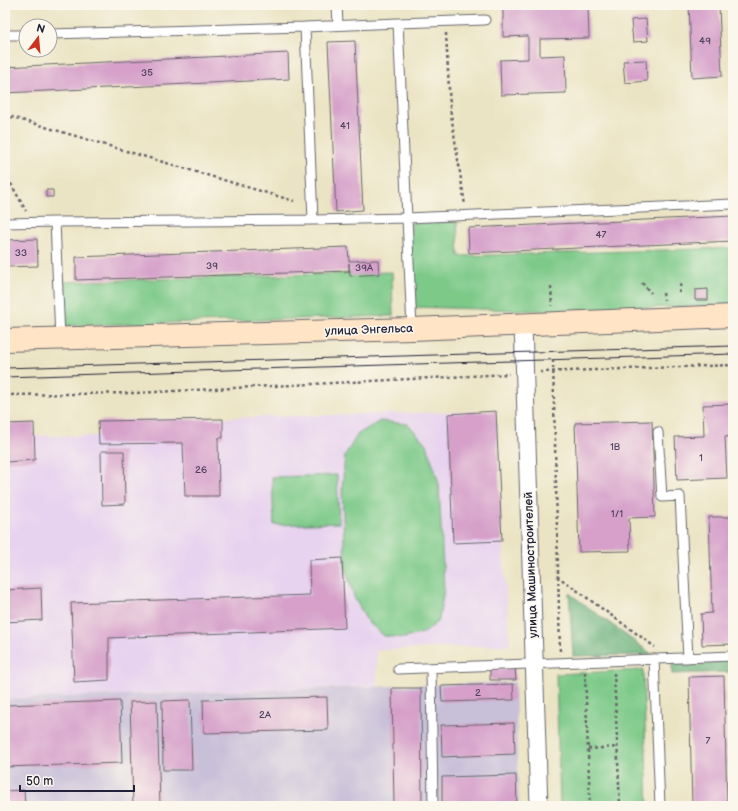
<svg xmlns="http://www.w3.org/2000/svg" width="738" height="811" font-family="'Balsamiq Sans',sans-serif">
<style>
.built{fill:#e7d2ef}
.industrial{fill:#c8bfd8}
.green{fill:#7bc988;stroke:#4e7662}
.forest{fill:#64ad74;stroke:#436858}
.building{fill:#d6a0ca}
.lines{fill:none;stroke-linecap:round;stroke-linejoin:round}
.lane-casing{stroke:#68666b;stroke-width:11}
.street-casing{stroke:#68666b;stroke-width:19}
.secondary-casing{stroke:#68666b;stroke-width:24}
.path{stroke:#68666b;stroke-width:2.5;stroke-dasharray:3 3;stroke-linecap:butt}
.lane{stroke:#fff;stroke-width:9}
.street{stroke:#fff;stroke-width:17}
.secondary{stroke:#ffe4c6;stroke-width:22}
.tram{stroke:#22223b;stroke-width:1}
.labels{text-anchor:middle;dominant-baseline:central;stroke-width:3;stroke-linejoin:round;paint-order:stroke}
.number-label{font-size:10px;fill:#4f425f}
.street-label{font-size:12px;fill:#22223b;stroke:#fbf7ec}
</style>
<rect width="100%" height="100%" fill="#fbf7ec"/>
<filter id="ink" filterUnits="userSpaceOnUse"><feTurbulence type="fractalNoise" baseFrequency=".025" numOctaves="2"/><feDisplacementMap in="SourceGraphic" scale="8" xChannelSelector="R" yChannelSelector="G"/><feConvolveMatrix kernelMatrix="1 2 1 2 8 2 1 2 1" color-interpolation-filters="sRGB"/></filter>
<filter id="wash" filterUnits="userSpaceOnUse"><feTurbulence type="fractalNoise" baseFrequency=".012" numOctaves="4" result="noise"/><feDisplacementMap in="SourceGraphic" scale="16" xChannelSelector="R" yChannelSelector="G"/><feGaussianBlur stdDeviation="0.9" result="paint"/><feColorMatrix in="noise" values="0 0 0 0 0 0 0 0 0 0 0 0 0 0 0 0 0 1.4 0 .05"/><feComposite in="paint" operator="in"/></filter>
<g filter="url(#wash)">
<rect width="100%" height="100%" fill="#ebe4c4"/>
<path class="built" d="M496,411L502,541L510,645L376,650L377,686L5,699V462L35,460L34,436H98V421Z"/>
<path class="industrial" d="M515,682L519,806H5V699Z"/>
<path class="green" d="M457,222L459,256L733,248V305L553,311L411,307V223Z
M392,272L393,316L63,326L62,282Z
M380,421L408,424L427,445L439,484L444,589L439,620L426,632L405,638L384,636L367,621L354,597L345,566L342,490L345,455L358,434Z
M337,475L339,523L274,525L272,477Z
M643,670L648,806H560L556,674Z"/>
<path class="forest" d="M569,593L653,655L573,656Z
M733,658V672L672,674V660Z"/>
<g id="blocks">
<path class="building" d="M545,5H588L589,38L540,39V56L565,55L566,93L501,95L500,60L528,59V36L503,37V8L545,7Z
M689,5H719L722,76L692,78Z
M646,19L648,41L633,42L631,20Z
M355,41L363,210L336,212L328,42Z
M288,53L289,79L5,93V67Z
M646,60L647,81L625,83L623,61Z
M46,190H53V197H46Z
M733,216V241L469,253L468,228Z
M37,239L38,266L5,267V240Z
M348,247L349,261L378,260L379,274L350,276L349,263V271L76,280V257Z
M708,289V300H695V290Z
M733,404V436L725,437L727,478L677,480L675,437L704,436L703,405Z
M496,411L502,541L453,543L448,414Z
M223,419V438H218L219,496H185L183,443L99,444L98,421Z
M652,421L655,517L629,518L630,551L579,552L575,423Z
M34,423L35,460L5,462V424Z
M101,451H124L125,504L102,505Z
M709,517H733V644L702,645L701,614L712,613Z
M342,558L345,628L109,638V680L74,682L71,603L310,595L309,560Z
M41,588L42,620L5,622V590Z
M515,668L516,680H490V669Z
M724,676L727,806H692L689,677Z
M513,684L514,700L442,702L441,686Z
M392,688H421L422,806H394Z
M327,697L328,730L204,733L203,700Z
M190,700L192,770H163L162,701Z
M120,701L122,763L5,767V705Z
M157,701L160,806H133L130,702Z
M514,723L515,754L442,757L441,725Z
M516,775L517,806H442V777Z
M24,790L25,806H5V791Z"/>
</g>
</g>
<g filter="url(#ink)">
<use href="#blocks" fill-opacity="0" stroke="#68666b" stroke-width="1"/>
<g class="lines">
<defs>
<path id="lane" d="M337,5L338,25
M398,23L485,20
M305,27L398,23L407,218L733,204
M50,34L305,27L313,220L407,218L412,329
M5,35H26
M55,222L313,220
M5,223L55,222L60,338
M658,432L662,497L680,496L688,658
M654,659L660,806
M431,668L433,806
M398,669L733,656"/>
<path id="street" d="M523,324L539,806"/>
<path id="secondary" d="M5,340L412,329L733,316"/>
</defs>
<use href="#lane" class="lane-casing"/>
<use href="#street" class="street-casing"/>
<use href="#secondary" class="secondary-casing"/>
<path class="path" d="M437,5V11
M446,33L450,108L465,205
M5,115L294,201
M5,173L26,211
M642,283L651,293
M551,287L552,306
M663,293L664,300
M679,293L681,282
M553,360L560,652
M540,372L733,365
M5,395L135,393L509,374
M557,576L655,647
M585,672L590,806
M614,673L620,806
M588,749L618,747"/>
<use href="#lane" class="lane"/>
<use href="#street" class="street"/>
<use href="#secondary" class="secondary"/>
<path class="tram" d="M5,368L733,346
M5,377L733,354"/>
</g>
</g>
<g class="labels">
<g class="number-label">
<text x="705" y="41">49</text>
<text x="147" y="73">35</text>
<text x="345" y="126">41</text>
<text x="601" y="235">47</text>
<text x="21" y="253">33</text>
<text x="212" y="266">39</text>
<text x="364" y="268">39А</text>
<text x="615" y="447">1В</text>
<text x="701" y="458">1</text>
<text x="201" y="470">26</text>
<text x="617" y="514">1/1</text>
<text x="478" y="693">2</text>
<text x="265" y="715">2А</text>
<text x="708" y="741">7</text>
</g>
<g class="street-label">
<text transform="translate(369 330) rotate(-2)">улица Энгельса</text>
<text transform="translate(531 565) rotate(-92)">улица Машиностроителей</text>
</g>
</g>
<rect width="738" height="811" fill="none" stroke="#fbf7ec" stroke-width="20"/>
<g transform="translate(38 38) rotate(16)"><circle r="19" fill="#fbf7ec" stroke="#a4a2a5"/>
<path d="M0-3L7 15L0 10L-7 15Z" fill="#c8321e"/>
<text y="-6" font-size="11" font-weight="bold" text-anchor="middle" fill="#22223b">N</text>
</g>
<path d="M20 785v6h114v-6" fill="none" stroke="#22223b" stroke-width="2"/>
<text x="26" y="785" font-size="12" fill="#22223b" stroke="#fbf7ec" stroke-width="3" paint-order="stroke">50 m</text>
</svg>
